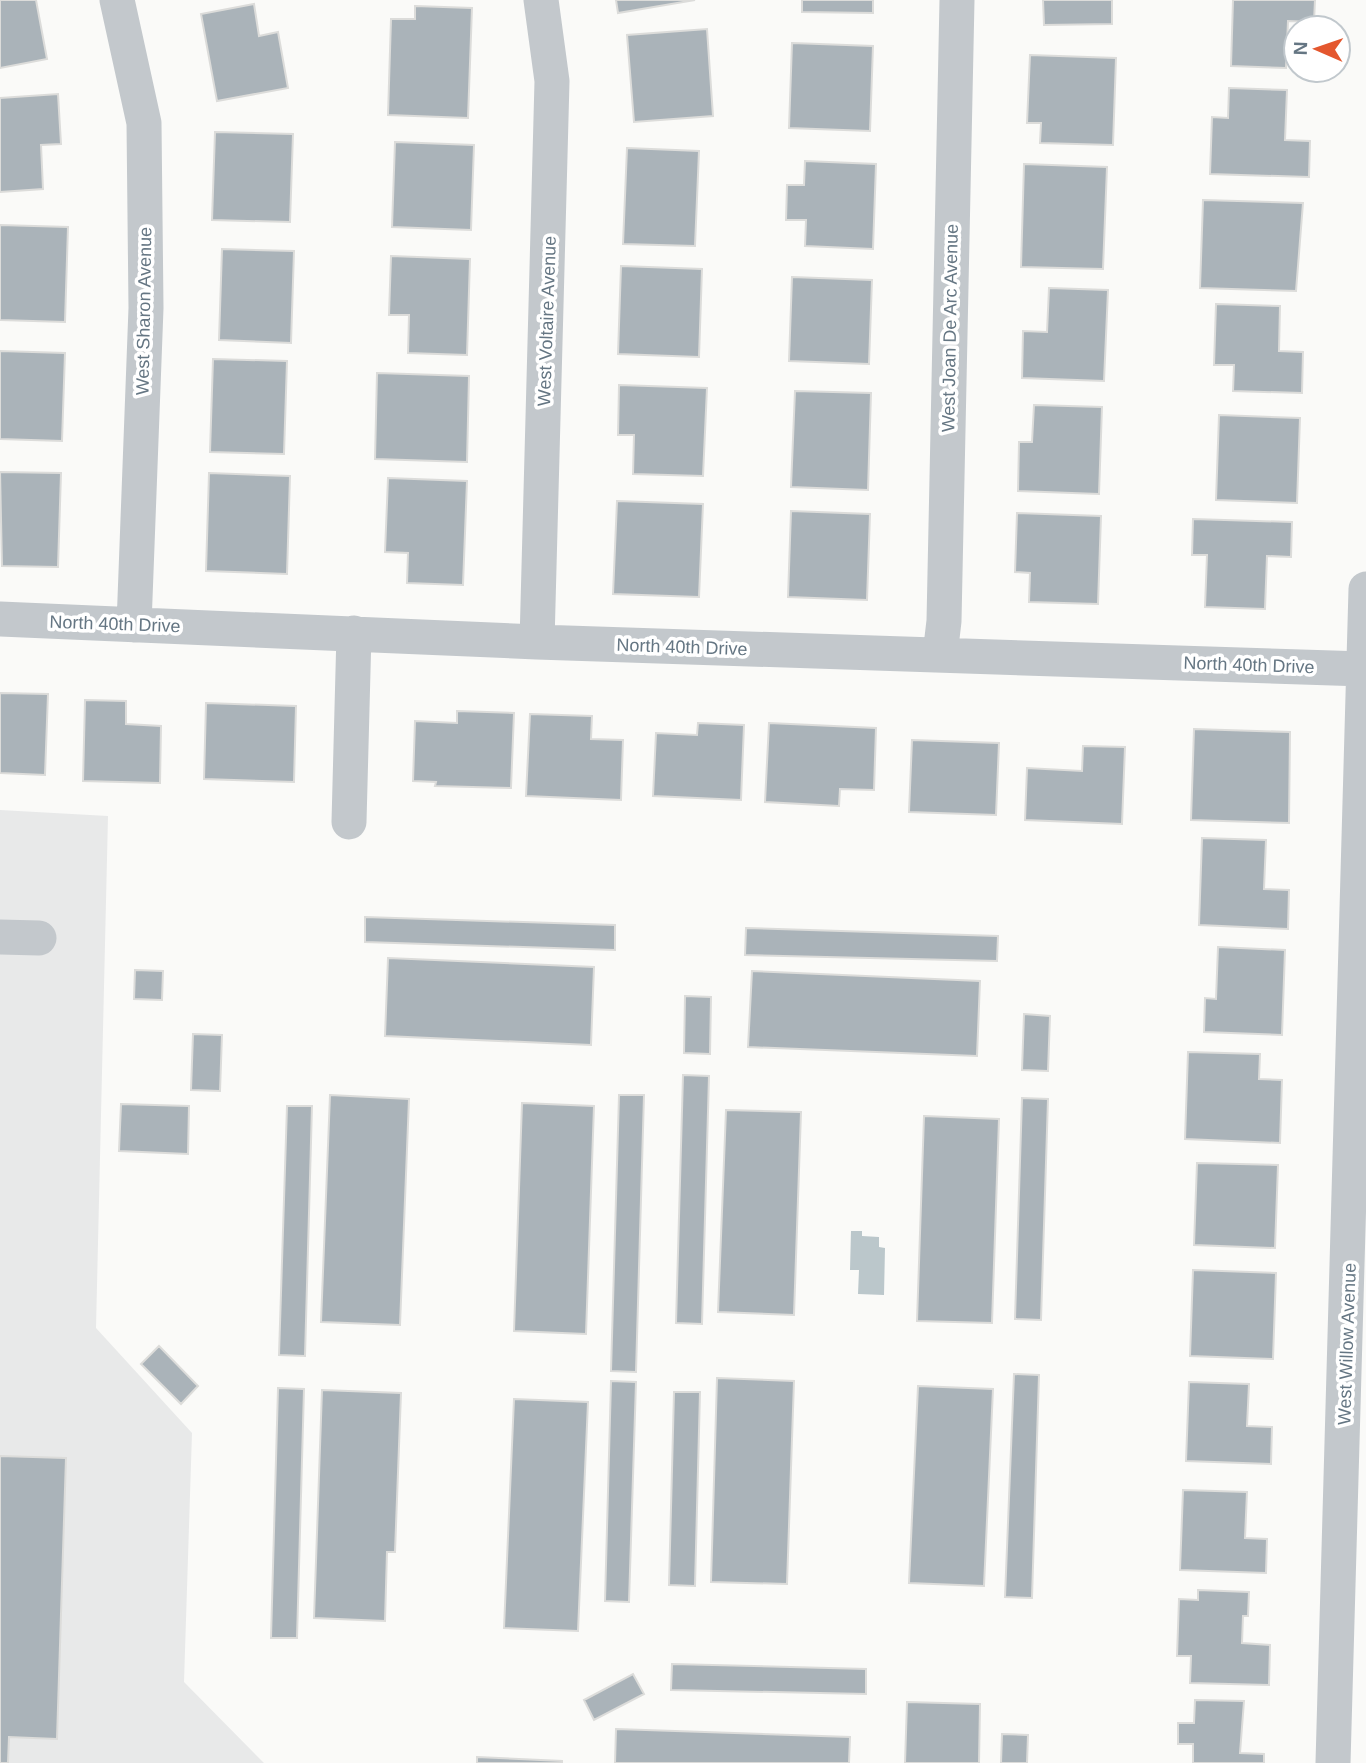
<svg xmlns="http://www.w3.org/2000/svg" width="1366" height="1763" font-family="Arial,sans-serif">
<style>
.built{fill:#e8e9e9}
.water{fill:#bbc7cb}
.building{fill:#aab3b9;stroke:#dcdcda;stroke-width:2}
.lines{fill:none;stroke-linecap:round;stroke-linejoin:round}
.minor{stroke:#c3c8cc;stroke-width:35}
.labels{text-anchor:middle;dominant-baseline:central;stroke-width:7;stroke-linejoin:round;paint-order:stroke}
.street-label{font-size:18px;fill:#657683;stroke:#fff}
</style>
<rect width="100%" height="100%" fill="#fafaf8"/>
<path class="built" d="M0,810L108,816L96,1328L192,1433L184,1682L264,1763H0Z"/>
<path class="water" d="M851,1231H862V1236L879,1237V1247L885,1248L884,1295L858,1294L859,1270H850Z"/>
<path class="building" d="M0,0H36L47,59L0,68Z
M616,0H695L618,13Z
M802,0H873V13L802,12Z
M1043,0H1112V24L1044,25Z
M1233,0H1315L1314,22L1288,21L1286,68L1231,66Z
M254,4L259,36L278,32L288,88L217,101L201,14Z
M415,6L472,8L468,118L388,115L391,19H415Z
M707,29L713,116L634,122L627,35Z
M792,43L873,46L870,131L789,128Z
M1030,55L1116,58L1113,145L1040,143L1041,123H1027Z
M1229,88L1287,90L1285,140L1310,141L1309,177L1210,174L1212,117L1228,118Z
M58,94L61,144L41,145L43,189L0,192V98Z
M215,132L293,134L290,222L212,220Z
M395,142L474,145L471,230L392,227Z
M627,148L699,151L695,246L623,244Z
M805,161L876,164L873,249L805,246L806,220H786L787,185H804Z
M1024,164L1107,167L1103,269L1021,267Z
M1203,200L1303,203L1296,291L1200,288Z
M0,225L68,227L65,322L0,320Z
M222,249L294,251L291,343L219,340Z
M391,256L470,259L467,355L408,353L409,315H389Z
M621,266L702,269L699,357L618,354Z
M792,277L872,280L869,364L789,361Z
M1049,288L1108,290L1104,381L1022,378L1023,331L1047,332Z
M1216,304L1280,306L1279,351L1303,352L1302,393L1233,391L1234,365H1214Z
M0,351L65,353L62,441L0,439Z
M213,359L287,361L284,454L210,452Z
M377,373L469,376L467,462L375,459Z
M619,385L707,388L703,476L633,474L634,435H618Z
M795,391L871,393L868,490L791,487Z
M1034,405L1102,407L1099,494L1018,491L1019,442H1032Z
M1219,415L1300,418L1297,503L1216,500Z
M0,472L61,473L58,567L2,566Z
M209,473L290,476L287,574L206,571Z
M388,478L467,481L463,585L407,583L408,553L385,552Z
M617,501L703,504L699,597L613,594Z
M791,511L870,514L867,600L788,597Z
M1017,513L1101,516L1098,604L1029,602L1030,573L1015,572Z
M1193,519L1292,522L1291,557L1267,556L1265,609L1205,607L1207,555H1192Z
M0,693L48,694L45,775L0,773Z
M85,700L126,701V724L161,726L160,783L83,781Z
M206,703L296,706L294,782L204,779Z
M457,711L514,713L511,788L435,786L436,782L413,781L415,721L457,723Z
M530,714L592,716L591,739L623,740L621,800L526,796Z
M698,723L744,725L741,800L653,796L656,733L697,735Z
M769,723L876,728L874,790L840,789L839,806L765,802Z
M1194,729L1290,732L1289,823L1191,820Z
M912,740L999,743L996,815L909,812Z
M1083,746L1125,747L1122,824L1025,820L1027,768L1082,771Z
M1202,838L1266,840L1264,889L1289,890L1288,929L1199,925Z
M365,917L615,925V950L365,942Z
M746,928L998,936L997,961L745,955Z
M1218,947L1285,950L1282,1035L1204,1032L1205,998L1216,999Z
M388,958L594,967L591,1045L385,1036Z
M135,970L163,971L162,1000L134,999Z
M752,971L980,981L977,1056L748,1047Z
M685,996L711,997L710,1054L684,1053Z
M1024,1014L1050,1016L1048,1071L1022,1070Z
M193,1034L222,1035L220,1091L191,1090Z
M1188,1052L1260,1054L1259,1079L1282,1080L1280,1143L1185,1139Z
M683,1075L709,1076L702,1324L676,1323Z
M330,1095L409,1099L400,1325L321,1322Z
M619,1095H644L636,1372L611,1371Z
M1022,1098L1048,1099L1041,1320L1015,1319Z
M522,1103L594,1106L586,1334L514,1331Z
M121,1104L189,1106L188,1154L119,1151Z
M287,1106H312L305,1356L279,1355Z
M726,1110L801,1112L794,1315L718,1312Z
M924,1116L999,1119L992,1323L917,1321Z
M1197,1163L1278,1165L1275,1248L1194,1245Z
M1193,1270L1276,1273L1273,1359L1190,1356Z
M159,1346L198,1386L181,1404L141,1364Z
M1014,1374L1039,1375L1032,1598L1005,1597Z
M717,1378L794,1381L787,1584L711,1582Z
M611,1381L636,1382L629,1602L605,1601Z
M1189,1382L1249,1384L1247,1426L1272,1427L1271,1464L1186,1461Z
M918,1386L993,1389L984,1586L909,1583Z
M278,1388L304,1389L297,1638H271Z
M322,1390L401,1393L395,1552H387L385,1621L314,1618Z
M674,1392H700L695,1586L669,1585Z
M514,1399L588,1402L578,1631L504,1628Z
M0,1456L66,1458L57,1739L9,1737L8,1763H0Z
M1183,1490L1247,1492L1245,1538L1267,1539L1266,1573L1180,1570Z
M1198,1590L1249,1592L1248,1616H1243L1242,1643L1270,1645L1269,1685L1190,1683L1191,1656H1177L1179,1599L1198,1600Z
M672,1664L866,1669V1694L671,1690Z
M633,1674L644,1694L594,1720L584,1700Z
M1195,1700L1244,1701L1240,1753L1264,1754V1763H1193V1744H1178V1723H1194Z
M907,1702L980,1704L979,1763H905Z
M616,1729L850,1737L849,1763H615Z
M1002,1734L1028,1735L1027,1763H1001Z
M477,1757L562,1761V1763H477Z"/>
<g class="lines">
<path class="minor" d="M117,0L144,123L146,308L134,625
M0,619L537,642L1364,669
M537,642L552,81L541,0
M940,655L944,621L957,0
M349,822L354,633
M0,937L39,938
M1333,1763L1366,589"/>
</g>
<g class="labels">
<g class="street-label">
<text transform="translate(144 311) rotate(-89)">West Sharon Avenue</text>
<text transform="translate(547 321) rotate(-88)">West Voltaire Avenue</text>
<text transform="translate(950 328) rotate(-89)">West Joan De Arc Avenue</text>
<text transform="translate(115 624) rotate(2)">North 40th Drive</text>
<text transform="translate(682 647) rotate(2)">North 40th Drive</text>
<text transform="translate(1249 665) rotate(2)">North 40th Drive</text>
<text transform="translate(1347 1344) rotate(-88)">West Willow Avenue</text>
</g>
</g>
<g transform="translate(1317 49) rotate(272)"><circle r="33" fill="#ffffff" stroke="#c1c8cd" stroke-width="2"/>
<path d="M0-5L12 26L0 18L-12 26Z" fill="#e4572e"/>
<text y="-10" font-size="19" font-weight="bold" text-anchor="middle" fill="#657683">N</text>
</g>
</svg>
